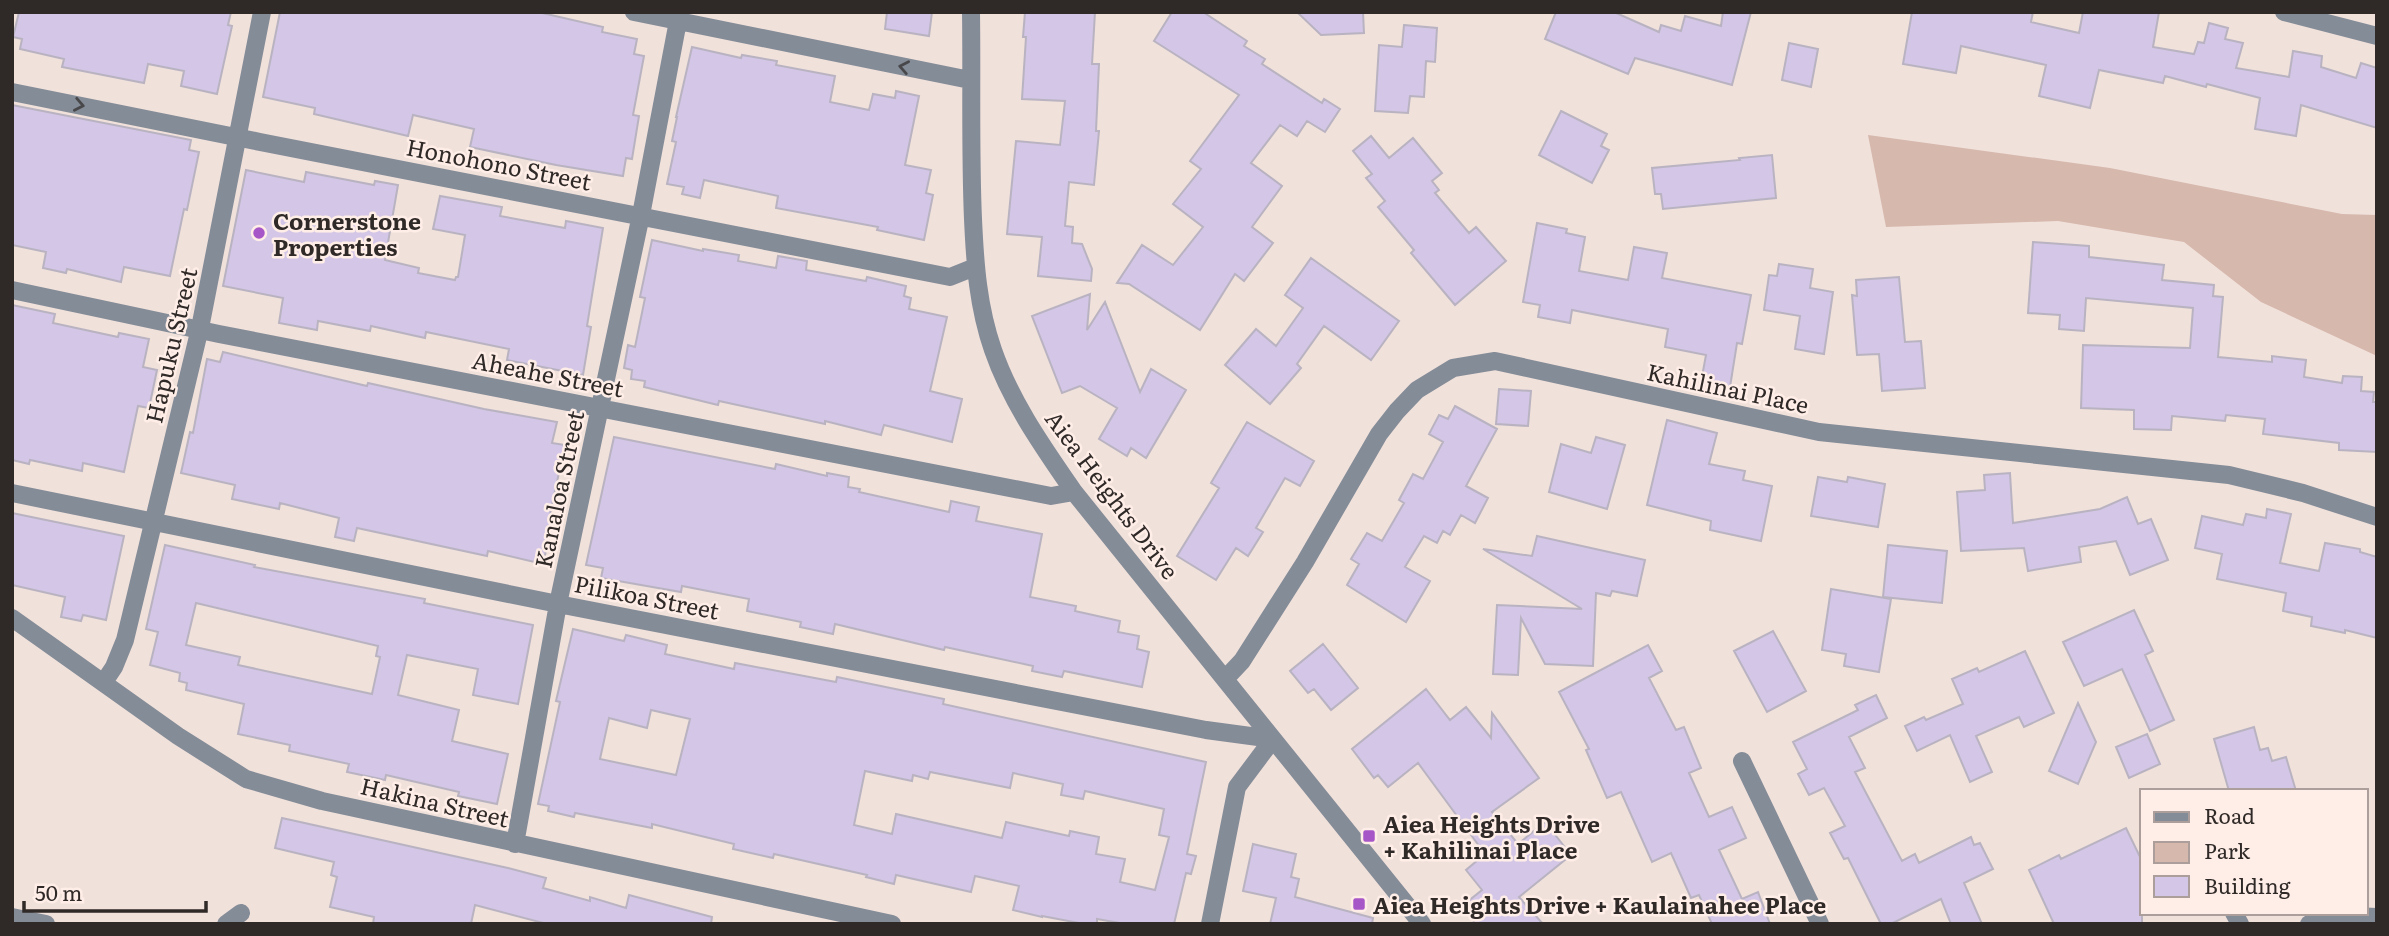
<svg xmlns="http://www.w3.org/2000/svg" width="2389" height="936" font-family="Literata,serif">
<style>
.green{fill:#d6b8ad}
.building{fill:#d3c6e6;stroke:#b9b3c1;stroke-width:2;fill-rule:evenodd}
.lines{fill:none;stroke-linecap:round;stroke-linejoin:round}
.minor{stroke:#848c98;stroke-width:18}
.oneway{stroke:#484749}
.poi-dot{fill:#a756c7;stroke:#ffeee8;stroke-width:2.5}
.labels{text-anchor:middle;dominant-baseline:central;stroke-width:5;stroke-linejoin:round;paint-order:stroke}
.street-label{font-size:23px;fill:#2f2927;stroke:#ffeee8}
.poi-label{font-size:23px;font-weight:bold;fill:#2f2927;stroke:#ffeee8;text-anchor:start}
</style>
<rect width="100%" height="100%" fill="#f1e1db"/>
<path class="green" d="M1868,135L2110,168L2342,214L2377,215V356L2261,302L2184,242L2058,221L1886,227Z"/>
<path class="building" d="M19,12H231L228,25L232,26L217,94L181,86L184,71L148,64L144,83L62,67L64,59L20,49L22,39L13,37Z
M280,12H538L603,27L602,32L637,39L634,54L644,56L633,115L639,116L632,159L626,158L623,176L556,165L470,147L474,129L413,115L408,136L314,114L315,108L263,97Z
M887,12H932L929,36L885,29Z
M1025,12H1095L1092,64H1099L1096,131H1099L1094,185L1069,182L1065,226L1073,227L1072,243L1082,244L1092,269L1091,281L1038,276L1042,237L1007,234L1016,141L1060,145L1065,101L1022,99L1026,37H1023Z
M1172,12H1203L1247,41L1244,46L1265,59L1262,64L1322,103L1324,99L1340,109L1325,132L1307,121L1297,136L1280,125L1251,163L1282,186L1252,227L1273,243L1244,281L1235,274L1200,330L1129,284L1117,283L1142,245L1173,265L1203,227L1173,204L1201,169L1190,161L1239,95L1154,41Z
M1297,12H1363L1364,33L1321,35Z
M1556,12H1614L1659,32L1661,25L1681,31L1685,16L1721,26L1723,12H1751L1732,85L1635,58L1628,74L1545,39Z
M1912,12H2033L2031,22L2079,33L2083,12H2159L2153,47L2194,54L2198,42L2204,43L2209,23L2228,28L2225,39L2243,43L2236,68L2289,77L2293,51L2322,56L2321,67L2356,78L2361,63L2377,68V128L2301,105L2296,136L2255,129L2260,98L2207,84L2206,87L2165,76L2163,83L2099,70L2090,108L2039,96L2046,65L1961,46L1956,73L1903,64Z
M1404,25L1437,28L1435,62L1426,61L1424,97L1410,96L1408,113L1375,111L1379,45L1402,47Z
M1789,43L1818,49L1811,87L1782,80Z
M692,47L741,58L742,55L777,61L776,65L835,76L830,102L869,110L873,94L895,98L896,91L919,96L905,165L931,170L926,193L933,195L924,240L877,230L878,227L776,208L778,196L704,180L700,198L682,194L684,187L667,184L676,142L672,141L677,117H676Z
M12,105L191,140L189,150L199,152L187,210L184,209L170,276L124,267L121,282L67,269L66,273L43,268L46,252L12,245Z
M1561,111L1607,134L1601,146L1609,150L1592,183L1539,155Z
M1371,136L1389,158L1413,138L1442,173L1432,181L1439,190L1435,193L1469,233L1476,227L1506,261L1455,305L1411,253L1414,250L1378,207L1385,201L1366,178L1372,174L1353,151Z
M1772,155L1776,198L1663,209L1661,194H1655L1652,168L1740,160L1739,158Z
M246,170L304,182L306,172L374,185L375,181L398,185L385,260L419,268L418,273L455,280L456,277H458L465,235L433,229L440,196L502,207L500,216L565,228L566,221L603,228L587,326L591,327L583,375L507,360L509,349L426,332L425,338L371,326L370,331L318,321L317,330L279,323L283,298L223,286Z
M1537,223L1567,229L1566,233L1585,237L1579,271L1628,280L1634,247L1667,253L1662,278L1751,295L1742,344L1737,343L1730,387L1701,382L1706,355L1665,347L1668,329L1572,310L1570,323L1538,317L1540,305L1523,302Z
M652,240L703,251V249L739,255L738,261L776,268L778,256L807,261L806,270L866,281L867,277L906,286L904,296L911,298L909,309L947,317L930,391L962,399L952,442L884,425L881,435L825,421V424L719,401L718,405L644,387L645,381L631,379L632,370L624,368L628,345L635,347L645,298L640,297Z
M2033,242L2089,246V257L2164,265L2162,280L2214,285L2213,296L2223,297L2218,357L2272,362V356L2306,360L2304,377L2342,383L2343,376L2362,377L2361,391L2374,392L2373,402H2377V452L2339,450V443L2263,434L2265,419L2226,415L2225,421L2172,416L2171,430L2134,429V410L2081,408L2083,345L2190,348L2193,308L2086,298L2084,331L2059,329L2060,315L2028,313Z
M1311,258L1399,321L1371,360L1324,326L1297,364L1301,368L1270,404L1225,365L1256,329L1276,346L1303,308L1285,295Z
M1779,264L1813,269L1810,288L1833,292L1824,354L1795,349L1800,316L1764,310L1769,275L1777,276Z
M1899,277L1905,342L1921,341L1925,388L1882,391L1879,354L1857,355L1852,295L1857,296L1856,280Z
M1090,294L1087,330L1105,302L1140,392L1151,369L1186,390L1146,458L1131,448L1127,456L1099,439L1117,408L1080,386L1062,393L1032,316Z
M12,305L55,314L53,323L118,337L119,333L149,339L143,367L157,370L149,408L138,406L124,472L83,463L82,471L30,460L29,464L12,460Z
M223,352L367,386L368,383L484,409L557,422L552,443L565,445L549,519L553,520L543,564L488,551L487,556L357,528L354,541L335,537L339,518L280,503L279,509L232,499L235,485L181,473L190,432L193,433L207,359L220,362Z
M1499,389L1531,391L1528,426L1496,424Z
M1455,406L1497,429L1466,486L1488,498L1475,523L1461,515L1450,535L1443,531L1437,543L1424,536L1405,567L1430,581L1406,622L1347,585L1359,564L1351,559L1367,533L1382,541L1404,503L1399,500L1413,474L1423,479L1443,442L1429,434L1439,415L1448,419Z
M1667,420L1717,433L1709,464L1745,471L1743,480L1772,486L1761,541L1710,530L1711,521L1647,505Z
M1247,422L1314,461L1300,486L1285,478L1256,528L1263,532L1248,556L1236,548L1216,580L1177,556L1219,488L1211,483Z
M614,437L775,469L776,464L827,476V473L849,477L848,487L860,489L859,492L949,512L951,501L979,507L976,521L1042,534L1030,597L1076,606L1075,611L1120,621L1118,632L1139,636L1137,649L1149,652L1142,687L1064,671L1062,677L1032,671L1033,666L945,647L944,650L835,624L833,634L800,627L801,622L747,611L749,599L682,586L681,592L601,578L603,568L586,565Z
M1596,437L1625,445L1607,509L1549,492L1561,444L1591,453Z
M2010,473L2013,523L2100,509L2127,497L2138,524L2151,519L2168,560L2130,575L2116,541L2079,547L2081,562L2028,571L2024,548L1961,551L1957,492L1985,490L1984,475Z
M1818,477L1847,482L1848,477L1885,484L1878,527L1811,516Z
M2267,509L2291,514L2280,563L2319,571L2325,543L2360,549V552L2377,557V638L2345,630V633L2311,626L2312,617L2283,611L2286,593L2217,579L2222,554L2195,548L2202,516L2243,525L2246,514L2266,518Z
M12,513L124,536L106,620L83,615L81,621L61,617L65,597L12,585Z
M1537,536L1645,560L1637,596L1612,591L1610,596L1596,593L1593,666L1545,664L1521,618L1518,675L1493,674L1497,605L1582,609L1483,549L1532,556Z
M165,545L255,565L254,567L425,599L424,603L533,625L518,704L473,695L478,669L407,655L398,695L459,710L452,741L508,754L497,804L458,796L459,792L386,775L385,780L347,772L349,764L289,751L290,745L238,734L244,704L186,690L187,683L179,681L180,673L150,665L158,632L146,629ZM196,603L378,646L376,656L380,657L372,694L238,665L240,657L186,645Z
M1888,545L1947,551L1942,603L1883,597Z
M1831,589L1891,599L1879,672L1844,666L1846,654L1822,650Z
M2134,610L2153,651L2145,655L2174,720L2150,731L2122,669L2084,686L2063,642Z
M573,629L624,641L626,635L667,645L665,654L734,669L735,663L836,682L837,677L944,699L943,704L1206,762L1187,854L1196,856L1191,874L1186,873L1174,924H1125L1097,919V924H1084L1042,916V917L1013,910L1019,886L975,876L971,892L896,875L894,884L866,877L867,875L774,854L773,858L733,849L734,844L652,824V828L575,813L574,817L548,811L549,806L538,804L560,702L556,701ZM651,710L690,719L676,775L600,759L609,718L647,728ZM865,771L912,781L913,775L928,779L930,772L1010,788L1013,773L1063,784L1061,795L1083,799L1085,791L1164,809L1159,835L1169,837L1155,890L1120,882L1125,859L1096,854L1099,837L1070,831L1069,836L1006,822L1002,838L896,814L892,834L854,825Z
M1773,631L1806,691L1767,712L1734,651Z
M1323,644L1358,688L1331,710L1314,689L1308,693L1290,671Z
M1648,645L1662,671L1649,678L1676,730L1684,727L1701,768L1689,773L1709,817L1732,807L1746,838L1719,850L1742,899L1758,892L1770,924H1712L1699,895L1691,898L1671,853L1652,862L1621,792L1607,798L1586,750L1589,749L1559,692Z
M2025,651L2054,713L2024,727L2019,717L1976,736L1992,772L1970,782L1950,735L1917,751L1905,726L1924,717L1926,720L1963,704L1952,679L1977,668L1979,672Z
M1426,689L1450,720L1466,707L1491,738L1492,713L1539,778L1492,812L1518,844L1545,822L1571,855L1519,897L1543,924H1476L1462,906L1482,890L1466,870L1485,854L1418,763L1388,787L1378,775L1374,778L1352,749Z
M1876,695L1887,718L1849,737L1865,768L1855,772L1902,861L1915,854L1919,863L1971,837L1974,845L1980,843L1993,869L1964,883L1982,924H1951L1941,899L1891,924H1881L1848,858L1844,859L1830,833L1845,826L1824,788L1809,795L1798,774L1807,769L1793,742L1858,710L1855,705Z
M2078,703L2096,742L2078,784L2049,771Z
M2254,727L2260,750L2268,748L2272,761L2286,757L2296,791H2229L2214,739Z
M2147,734L2160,764L2129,778L2116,747Z
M282,818L508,868L546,878L543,888L590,901V897L626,908L629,895L712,917L711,924H547L475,905L471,924H373L374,917L330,907L337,877L331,875L334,862L275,848Z
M2126,828L2142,861V924H2054L2029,870L2059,855L2061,859Z
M1253,844L1296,854L1291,877L1299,879L1295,897L1373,918L1372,924H1270L1276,898L1243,891Z"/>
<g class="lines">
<path class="minor" d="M634,12L970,80
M971,12C972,81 970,150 973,219C975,264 978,307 993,350C1011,402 1043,447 1074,492L1422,924
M2284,12L2377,36
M12,92L260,142L950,277L975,267
M12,290L219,334L1051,496L1074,492
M12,493L558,604L1206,730L1273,739
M12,618L178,736L246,779L322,801L892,924
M1226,678L1242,661L1305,562L1379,434L1397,411L1417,390L1453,368L1495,361L1819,432L2229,475L2303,493L2377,517
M104,682L114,667L125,640L200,328L262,12
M1742,761L1820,924
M515,844L558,604L641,215L678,21
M2234,913L2240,924
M12,917L46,924
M226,924L241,913
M1210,924L1237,787L1273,739
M2309,924L2330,915L2377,917"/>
</g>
<defs><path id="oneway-chevron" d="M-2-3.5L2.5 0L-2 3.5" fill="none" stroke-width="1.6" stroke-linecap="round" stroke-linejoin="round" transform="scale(1.75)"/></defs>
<g class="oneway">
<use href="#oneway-chevron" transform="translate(904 67) rotate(-169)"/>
<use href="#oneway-chevron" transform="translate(79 105) rotate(11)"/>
</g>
<g class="poi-dot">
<circle cx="259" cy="233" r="7"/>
<rect x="1362" y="829" width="14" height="14" rx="3.5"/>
<rect x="1352" y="897" width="14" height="14" rx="3.5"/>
</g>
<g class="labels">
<g class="street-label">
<text transform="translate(499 163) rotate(11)">Honohono Street</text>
<text transform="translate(170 345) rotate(-77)">Hapuku Street</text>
<text transform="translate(548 373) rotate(11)">Aheahe Street</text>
<text transform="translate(1728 387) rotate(12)">Kahilinai Place</text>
<text transform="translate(558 489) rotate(-78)">Kanaloa Street</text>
<text transform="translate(1113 494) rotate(53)">Aiea Heights Drive</text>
<text transform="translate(647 596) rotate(11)">Pilikoa Street</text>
<text transform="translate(435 801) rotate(13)">Hakina Street</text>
</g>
<g class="poi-label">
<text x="273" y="220">Cornerstone<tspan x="273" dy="26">Properties</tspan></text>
<text x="1383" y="823">Aiea Heights Drive<tspan x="1383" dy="26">+ Kahilinai Place</tspan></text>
<text x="1373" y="904">Aiea Heights Drive + Kaulainahee Place</text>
</g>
</g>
<rect width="2389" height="936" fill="none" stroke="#2f2927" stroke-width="28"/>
<rect x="2140" y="789" width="228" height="126" fill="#ffeee8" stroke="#ac9f9b" stroke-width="2"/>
<rect x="2154" y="812" width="35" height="10" fill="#848c98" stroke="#ac9f9b" stroke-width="2"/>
<text x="2204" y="824" font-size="21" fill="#2f2927">Road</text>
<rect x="2154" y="842" width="35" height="21" fill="#d6b8ad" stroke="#ac9f9b" stroke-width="2"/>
<text x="2204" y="859" font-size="21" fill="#2f2927">Park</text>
<rect x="2154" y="876" width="35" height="21" fill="#d3c6e6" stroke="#ac9f9b" stroke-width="2"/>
<text x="2204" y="894" font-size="21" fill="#2f2927">Building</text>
<path d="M24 901v10h182v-10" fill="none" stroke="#2f2927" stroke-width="3.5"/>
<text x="35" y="901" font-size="21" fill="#2f2927" stroke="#ffeee8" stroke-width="5" paint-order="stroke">50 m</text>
</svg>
